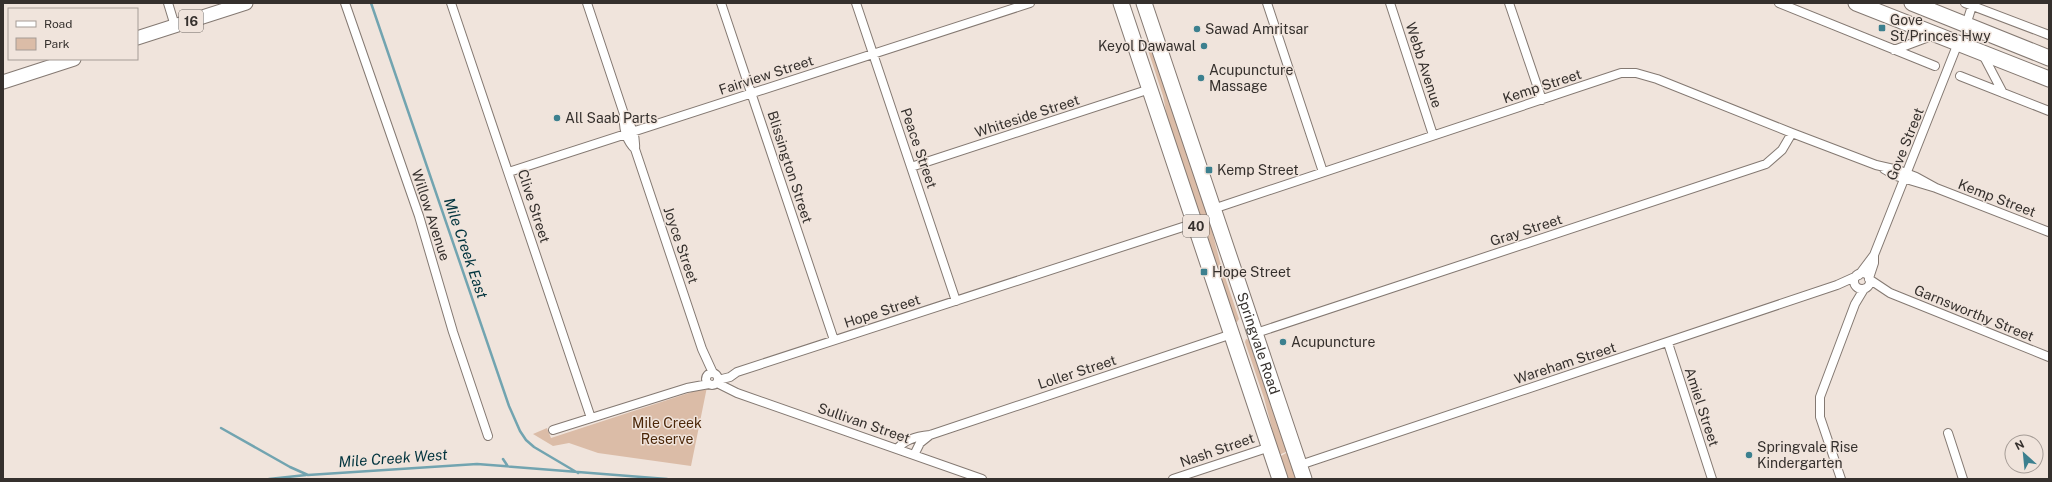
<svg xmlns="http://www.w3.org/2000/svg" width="2052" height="482" font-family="'Public Sans',sans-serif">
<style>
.green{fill:#dbbca7}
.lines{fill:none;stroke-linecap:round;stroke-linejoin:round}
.stream{stroke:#72a4b0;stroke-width:2.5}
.street-casing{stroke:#847972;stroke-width:10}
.primary-casing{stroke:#847972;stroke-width:15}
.highway-casing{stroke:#847972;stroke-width:17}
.street{stroke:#fff;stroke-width:8}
.primary{stroke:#fff;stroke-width:13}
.highway{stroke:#fff;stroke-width:15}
.poi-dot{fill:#3c808f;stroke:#f0e4dc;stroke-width:1.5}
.labels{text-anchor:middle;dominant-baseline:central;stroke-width:3;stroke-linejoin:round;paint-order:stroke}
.shield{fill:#f0e4dc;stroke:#6d6662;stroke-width:1}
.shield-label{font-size:13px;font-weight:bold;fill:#35302d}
.poi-label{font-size:14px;fill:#35302d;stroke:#f0e4dc;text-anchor:start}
.street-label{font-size:14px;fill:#35302d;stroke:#f0e4dc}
.park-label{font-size:14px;fill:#4b2608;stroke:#f0e4dc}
.water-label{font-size:15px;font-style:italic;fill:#02343e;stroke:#f0e4dc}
</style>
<rect width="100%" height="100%" fill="#f0e4dc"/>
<path class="green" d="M1150,39L1211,227L1220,262L1239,319L1237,322H1236L1170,131L1163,96L1145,41Z
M1246,339L1250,340L1288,451L1279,455L1264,398L1245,342Z
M707,387L691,466L598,453L569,443L553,446L533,434L547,428L551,438Z
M1288,452L1298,479H1287L1279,457Z"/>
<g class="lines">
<path class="stream" d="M371,3L509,406L520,431L526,440L534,447L578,473
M221,428L290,467L308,475L477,464L667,479
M503,459L507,465
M269,479L306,475"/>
<defs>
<path id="street" d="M168,3L175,26
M345,3L419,216L453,332L488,436
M451,3L591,418
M587,3L624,114C631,124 636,137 635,149
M721,3L834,340
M856,3L956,301
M1267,3L1323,172
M1390,3L1433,135
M1509,3L1542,100
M1779,3L1935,66
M1965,3L2049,35
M1966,25L1972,6
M1894,50L1934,35
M1982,53L2003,93
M1960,76L2049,111
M624,114C623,127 626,140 635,149L702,349L713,373
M911,167L1150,89
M1884,169L1896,176L1936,188L2049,232
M509,172L1030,3
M1213,209L1621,73H1636L1657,79L1792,133L1876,165L1898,170L1916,177L1936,188
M1854 281a8 8 0 1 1 16 0a8 8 0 1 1-16 0Z
M1859,275L1874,255L1958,43
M1869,278L1874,263V255
M1869,279L1890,293L2049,357
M1256,333L1766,164L1782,150L1792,133
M1668,343L1712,479
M706 379a6 6 0 1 1 12 0a6 6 0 1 1-12 0Z
M718,380L730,377L737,372L1195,223
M717,383L737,393L982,479
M553,430L687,388L709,384
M1948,433L1963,479
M897,449C905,439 918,436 930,435L1232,334
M914,455L920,443L930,435
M1300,465L1837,285L1857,276
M1173,479L1270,447
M1841,479L1820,417V397L1855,304L1864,289"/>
<path id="primary" d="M137,38L246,3
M3,82L74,59"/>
<g id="highway">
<path d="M1121,3L1280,479"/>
<path id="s1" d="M1144,3L1304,479"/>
<path d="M1856,3L2049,79"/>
<path d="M1912,3L2049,58"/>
</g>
</defs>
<use href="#street" class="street-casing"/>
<use href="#primary" class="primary-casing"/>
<use href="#highway" class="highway-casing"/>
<use href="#street" class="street"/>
<use href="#primary" class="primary"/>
<use href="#highway" class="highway"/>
</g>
<g class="poi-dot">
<rect x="1878" y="24" width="8" height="8" rx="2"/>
<circle cx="1197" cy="29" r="4"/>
<circle cx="1204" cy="46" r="4"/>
<circle cx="1201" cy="78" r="4"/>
<circle cx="557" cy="118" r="4"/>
<rect x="1205" y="166" width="8" height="8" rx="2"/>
<rect x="1200" y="268" width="8" height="8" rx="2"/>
<circle cx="1283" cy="342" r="4"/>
<circle cx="1749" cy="455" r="4"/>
</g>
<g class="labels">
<g class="shield">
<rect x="179" y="10" width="24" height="22" rx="3"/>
<rect x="1183" y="215" width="26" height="22" rx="3"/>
</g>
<g class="shield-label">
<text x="191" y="21">16</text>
<text x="1196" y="226">40</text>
</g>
<g class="poi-label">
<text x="1890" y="20">Gove<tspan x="1890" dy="16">St/Princes Hwy</tspan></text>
<text x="1205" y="29">Sawad Amritsar</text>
<text x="1196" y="46" text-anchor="end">Keyol Dawawal</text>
<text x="1209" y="70">Acupuncture<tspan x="1209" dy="16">Massage</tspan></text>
<text x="565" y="118">All Saab Parts</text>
<text x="1217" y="170">Kemp Street</text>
<text x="1212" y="272">Hope Street</text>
<text x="1291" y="342">Acupuncture</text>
<text x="1757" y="447">Springvale Rise<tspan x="1757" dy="16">Kindergarten</tspan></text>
</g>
<g class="street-label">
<text transform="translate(1424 65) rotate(72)">Webb Avenue</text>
<text transform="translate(766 75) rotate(-18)">Fairview Street</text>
<text transform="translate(1542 86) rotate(-18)">Kemp Street</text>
<text transform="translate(1027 116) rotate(-18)">Whiteside Street</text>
<text transform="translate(1905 144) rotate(-68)">Gove Street</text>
<text transform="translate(919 148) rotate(71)">Peace Street</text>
<text transform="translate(790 167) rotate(72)">Blissington Street</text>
<text transform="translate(1997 198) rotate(21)">Kemp Street</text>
<text transform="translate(534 206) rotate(72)">Clive Street</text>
<text transform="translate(431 215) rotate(72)">Willow Avenue</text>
<text transform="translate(1526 230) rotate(-18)">Gray Street</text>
<text transform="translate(681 245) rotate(71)">Joyce Street</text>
<text transform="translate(882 311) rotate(-18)">Hope Street</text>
<text transform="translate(1974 313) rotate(22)">Garnsworthy Street</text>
<text stroke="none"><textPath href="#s1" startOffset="359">Springvale Road</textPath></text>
<text transform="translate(1565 363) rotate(-18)">Wareham Street</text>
<text transform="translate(1077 372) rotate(-18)">Loller Street</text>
<text transform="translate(1702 407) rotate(72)">Amiel Street</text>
<text transform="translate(864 423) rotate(19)">Sullivan Street</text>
<text transform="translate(1217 450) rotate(-19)">Nash Street</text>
</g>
<g class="park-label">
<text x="667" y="423">Mile Creek<tspan x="667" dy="16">Reserve</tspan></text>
</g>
<g class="water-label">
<text transform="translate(466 248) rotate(71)">Mile Creek East</text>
<text transform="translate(393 458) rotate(-4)">Mile Creek West</text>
</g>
</g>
<rect width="2052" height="482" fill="none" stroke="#35302d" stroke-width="8"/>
<rect x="8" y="8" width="130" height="52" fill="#f0e4dc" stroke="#a59c96"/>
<rect x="16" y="21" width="20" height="6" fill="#ffffff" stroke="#a59c96"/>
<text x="44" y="28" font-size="12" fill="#35302d">Road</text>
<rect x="16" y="38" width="20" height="12" fill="#dbbca7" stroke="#a59c96"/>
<text x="44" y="48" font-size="12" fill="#35302d">Park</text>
<g transform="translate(2024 454) rotate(333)"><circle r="19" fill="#f0e4dc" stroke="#a59c96"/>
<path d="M0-3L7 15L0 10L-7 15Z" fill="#3c808f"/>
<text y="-6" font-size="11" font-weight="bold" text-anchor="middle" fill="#35302d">N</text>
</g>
</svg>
